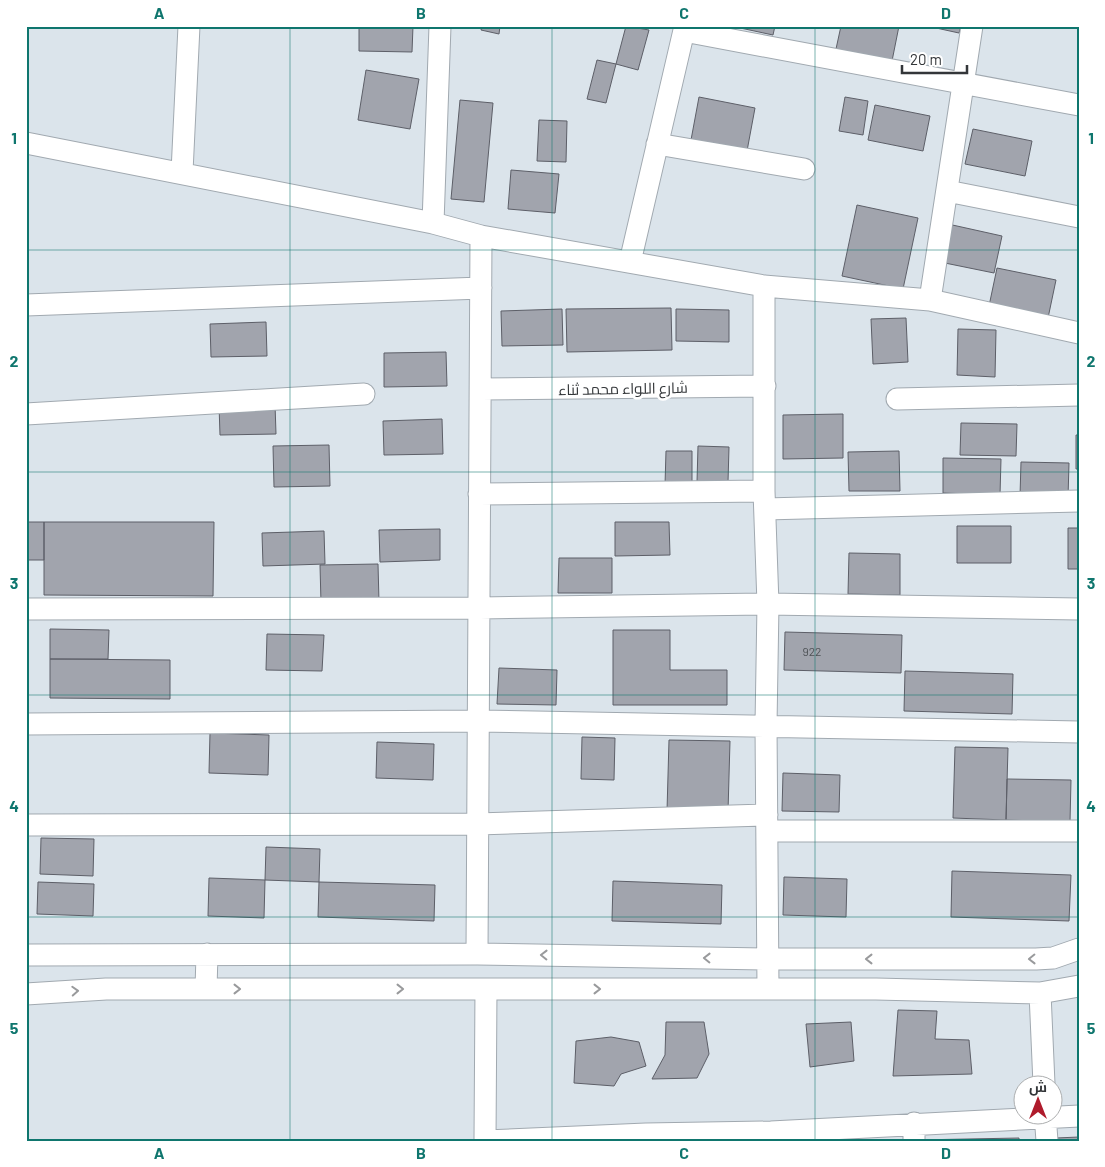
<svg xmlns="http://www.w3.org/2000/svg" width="1105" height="1167" font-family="Barlow,Cairo,sans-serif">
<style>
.building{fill:#a1a4ad;stroke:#5d5f68}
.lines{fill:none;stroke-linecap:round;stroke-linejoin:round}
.street-casing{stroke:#a1a9b0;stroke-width:23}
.street{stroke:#fff;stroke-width:21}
.oneway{stroke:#999a9c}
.grid{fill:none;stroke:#0f766e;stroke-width:1;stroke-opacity:0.55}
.labels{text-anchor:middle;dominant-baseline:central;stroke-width:5;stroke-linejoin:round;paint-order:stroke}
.number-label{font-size:12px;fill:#4e5256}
.street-label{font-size:15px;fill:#333639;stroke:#fff}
.neatline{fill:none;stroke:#0f766e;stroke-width:2}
.grid-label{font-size:16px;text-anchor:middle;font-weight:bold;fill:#0f766e}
</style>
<rect width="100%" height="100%" fill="#dbe4eb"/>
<path class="building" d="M359,26H413L412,52L359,51Z
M482,26H500L499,34L481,30Z
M626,26L649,30L638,70L616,64Z
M731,26H775L773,35Z
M841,26H899L892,61L836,49Z
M927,26H961L959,33Z
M597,60L616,64L606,103L587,99Z
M366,70L419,79L410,129L358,120Z
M699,97L755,108L747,151L691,140Z
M845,97L868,101L863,135L839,131Z
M460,100L493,103L484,202L451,199Z
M875,105L930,116L923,151L868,140Z
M539,120L567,121L566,162L537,161Z
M973,129L1032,141L1025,176L965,164Z
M511,170L559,174L555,213L508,209Z
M857,205L918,218L903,289L842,276Z
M948,224L1002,236L994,273L940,262Z
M997,268L1056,280L1048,318L989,306Z
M671,308L672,350L567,352L566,309Z
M562,309L563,345L502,346L501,311Z
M676,309L729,310V342L676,341Z
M906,318L908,362L873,364L871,319Z
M266,322L267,356L211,357L210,324Z
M958,329L996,330L995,377L957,375Z
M446,352L447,386L384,387V353Z
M275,404L276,434L220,435L219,405Z
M843,414V458L783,459V415Z
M442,419L443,454L384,455L383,421Z
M961,423L1017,424L1016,456L960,455Z
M1076,435H1079V469H1076Z
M329,445L330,486L274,487L273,446Z
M698,446L729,447L728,482H697Z
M666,451H692V485H665Z
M899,451L900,491H849L848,452Z
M943,458L1001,459L1000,495L943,493Z
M1021,462L1069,463L1068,498L1020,496Z
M26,522H44V560H26Z
M44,522H214L213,596L44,595Z
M615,522H669L670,555L615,556Z
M957,526H1011V563H957Z
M1068,528H1079V569H1068Z
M440,529V560L380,562L379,530Z
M324,531L325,564L263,566L262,533Z
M849,553L900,554V595L848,594Z
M559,558H612V593H558Z
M378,564L379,602L321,603L320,565Z
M50,629L109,630L108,659H50Z
M613,630H670V670H727V705H613Z
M785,632L902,635L901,673L784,670Z
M267,634L324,635L322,671L266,670Z
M50,659L170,660V699L50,698Z
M499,668L557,670L556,705L497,704Z
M905,671L1013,674L1012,714L904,711Z
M210,733L269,735L268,775L209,773Z
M582,737L615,738L614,780L581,779Z
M669,740L730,741L728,812L667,811Z
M377,742L434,744L433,780L376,778Z
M955,747L1008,748L1006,820L953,818Z
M783,773L840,775L839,812L782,811Z
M1007,779L1071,780L1070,822L1006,820Z
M41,838L94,839L93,876L40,874Z
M266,847L320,849L319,882L265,880Z
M952,871L1071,875L1069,921L951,917Z
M784,877L847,879L846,917L783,915Z
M209,878L265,880L264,918L208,916Z
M613,881L722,885L721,924L612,921Z
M38,882L94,884L93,916L37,914Z
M319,882L435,885L434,921L318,917Z
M898,1010L937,1011L935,1039L969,1040L972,1074L893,1076Z
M666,1022H704L709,1054L697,1078L652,1079L665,1055Z
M851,1022L854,1061L810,1067L806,1024Z
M611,1037L639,1042L646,1066L621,1074L614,1086L574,1083L576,1041Z
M1079,1137V1141H1056V1138Z
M1019,1138V1141H916V1140Z"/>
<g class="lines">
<defs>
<path id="street" d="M684,31L1079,105
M26,143L433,223L481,236L764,286L930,300L1079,333
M657,144L804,169
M182,172L189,26
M947,191L1079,217
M433,223L440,26
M630,262L685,26
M764,286V491L768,604L766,725L768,989
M930,300L972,26
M26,305L481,288
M481,389L765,386
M897,399L1079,395
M26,414L364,394
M479,494L764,491
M765,509L1079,501
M26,609L480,608L768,604L1079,609
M26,724L478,721L1079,732
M26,825L477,824L767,815
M768,831H1079
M477,954L481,236
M26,955L477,954L768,959H1036L1053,958L1079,949
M206,989L207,954
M1040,993L1044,1084
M26,994L106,989H876L1040,993L1079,986
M1045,1114L1047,1141
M485,1140L486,989
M485,1141L646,1134L771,1132L1079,1116
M914,1141V1123"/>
</defs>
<use href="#street" class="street-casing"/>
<use href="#street" class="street"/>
</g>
<defs><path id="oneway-chevron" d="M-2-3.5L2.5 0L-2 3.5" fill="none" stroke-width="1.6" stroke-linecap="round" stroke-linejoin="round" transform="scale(1.25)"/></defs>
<g class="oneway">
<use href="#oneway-chevron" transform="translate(544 955) rotate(-179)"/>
<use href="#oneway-chevron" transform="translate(707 958) rotate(-179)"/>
<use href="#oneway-chevron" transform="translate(869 959) rotate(-180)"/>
<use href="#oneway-chevron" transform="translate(1032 959) rotate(179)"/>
<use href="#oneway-chevron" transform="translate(237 989)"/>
<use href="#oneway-chevron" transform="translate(400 989)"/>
<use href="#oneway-chevron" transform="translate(597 989)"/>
<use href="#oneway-chevron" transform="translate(75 991) rotate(-3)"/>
</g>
<path class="grid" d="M290,26V1141M552,26V1141M815,26V1141M26,250H1079M26,472H1079M26,695H1079M26,917H1079"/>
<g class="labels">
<g class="number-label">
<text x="812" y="651">922</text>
</g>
<g class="street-label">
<text transform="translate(623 388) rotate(-1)">شارع اللواء محمد ثناء</text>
</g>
</g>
<rect width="1105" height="1167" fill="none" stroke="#ffffff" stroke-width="55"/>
<g transform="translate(1038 1100)"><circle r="24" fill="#ffffff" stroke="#adafb0"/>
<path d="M0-4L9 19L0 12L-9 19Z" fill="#af1b2c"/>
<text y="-8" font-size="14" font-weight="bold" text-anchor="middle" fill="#333639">ش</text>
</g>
<path d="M902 65v8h65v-8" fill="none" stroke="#333639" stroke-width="2.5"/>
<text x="910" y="65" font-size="15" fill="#333639" stroke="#ffffff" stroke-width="4" paint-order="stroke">20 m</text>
<rect x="28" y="28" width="1050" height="1112" class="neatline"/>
<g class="grid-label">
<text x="159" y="19">A</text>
<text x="421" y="19">B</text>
<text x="684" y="19">C</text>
<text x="946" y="19">D</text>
<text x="14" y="144">1</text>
<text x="1091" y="144">1</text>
<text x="14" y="367">2</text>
<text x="1091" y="367">2</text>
<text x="14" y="589">3</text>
<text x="1091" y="589">3</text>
<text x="14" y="812">4</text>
<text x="1091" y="812">4</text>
<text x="14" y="1034">5</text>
<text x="1091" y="1034">5</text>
<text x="159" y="1159">A</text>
<text x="421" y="1159">B</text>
<text x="684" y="1159">C</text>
<text x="946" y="1159">D</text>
</g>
</svg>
